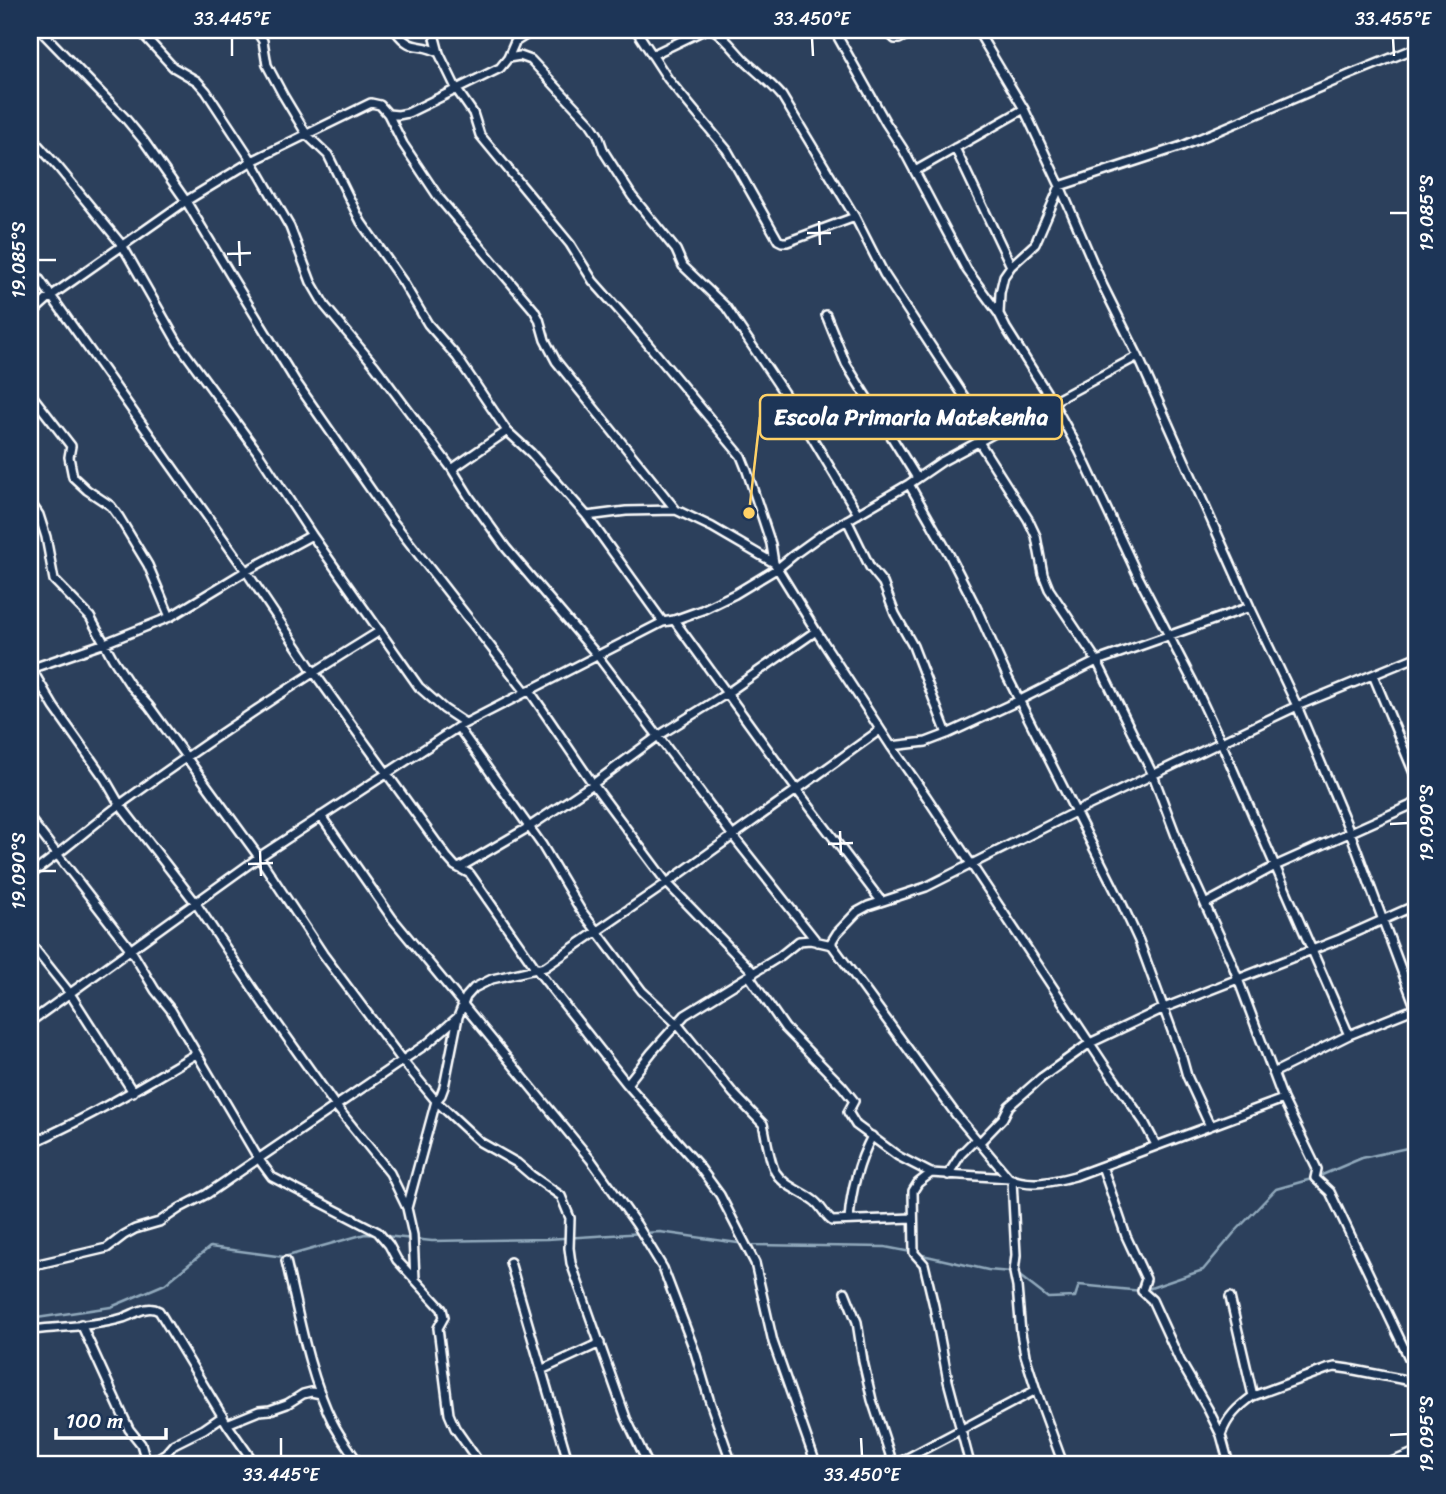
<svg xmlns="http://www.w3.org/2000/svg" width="1446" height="1494" font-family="Sriracha,sans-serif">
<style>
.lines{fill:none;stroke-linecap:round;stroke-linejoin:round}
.stream{stroke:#91a9bc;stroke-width:2.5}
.minor-casing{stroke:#fff;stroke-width:12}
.minor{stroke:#1d3557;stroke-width:7}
.ticks{fill:none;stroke:#fff;stroke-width:2.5}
.leader{fill:none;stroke:#ffd166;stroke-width:2.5}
.callout-dot{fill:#ffd166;stroke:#1d3557;stroke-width:2.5}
.callout{fill:#1d3557;stroke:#ffd166;stroke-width:2.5}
.callout-label{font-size:23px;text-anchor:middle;font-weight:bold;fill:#fff}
.neatline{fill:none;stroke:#fff;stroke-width:2.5}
.ticks-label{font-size:18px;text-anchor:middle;fill:#fff}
</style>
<rect width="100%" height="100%" fill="#2c405c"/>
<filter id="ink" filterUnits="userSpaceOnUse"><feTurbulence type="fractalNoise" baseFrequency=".0143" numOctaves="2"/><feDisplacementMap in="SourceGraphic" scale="14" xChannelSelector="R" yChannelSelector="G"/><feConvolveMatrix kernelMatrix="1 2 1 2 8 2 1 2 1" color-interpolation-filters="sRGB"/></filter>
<g filter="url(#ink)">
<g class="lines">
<path class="stream" d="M385,1236L432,1241L547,1239L660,1232L752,1245L885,1247L911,1252
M918,1254L988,1270L1011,1272
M1017,1274L1048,1298L1075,1297L1079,1285L1142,1291L1203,1270L1234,1233L1276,1189L1315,1178L1362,1158L1416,1146
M30,1319L111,1307L165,1284L210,1247L284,1257L365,1234L378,1235"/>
<defs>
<path id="minor" d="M40,30L125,118L144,141L186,201L234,281L296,382L394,523L526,692
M139,30L173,67L197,81L206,91L252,161L290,227L311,282L325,306L375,366L452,469L470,498L506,548L597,655L733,836L817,942
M256,30L263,41L267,65L283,95L307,135L328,155L361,222L403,282L428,324L457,357L507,431L531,453L587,516L663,622
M395,30C412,54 420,41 439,53L457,90L473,113L480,135L570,244L593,281L632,325L741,456L747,471L771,544L774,563
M433,30L439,53
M636,30L668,79L727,150L778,240L782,242H787L855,217
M714,30C726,38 735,51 745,61C758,73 771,83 782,96L855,217L884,274L980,421L984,439
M834,30L886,123L903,149L967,270L999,314L1006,328L1052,401L1079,450L1138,576L1193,682L1221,742L1349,1035
M885,30L895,39H899L917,30
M977,30L1024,109L1060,186L1103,286L1138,356L1250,607L1297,706L1350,832L1416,1009
M652,55L704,30
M508,58L520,56L531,60L590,123L598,135L604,152L632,196L676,250L683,266L726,307L798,414L858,514
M388,114L398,115L408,113L500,68L508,58L515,42L534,30
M30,136L58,167L122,245L178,343L257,451L312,535L419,687L444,709L465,723
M955,148L1011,266
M915,171L1024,109
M30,266L246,571L313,671L447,857L455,866L470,874L537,970L627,1084L698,1165L720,1195L755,1263L773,1342L816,1464
M999,314L1000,293L1004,276L1011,266L1035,244L1060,186L1182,146L1349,75L1416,48
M30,315L51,296L186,201L252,161L371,103L380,105L388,114L403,144L439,198L534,310L539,319L545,340L556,361L676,510
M826,315L846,364L917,478
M30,393L71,446L69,457L73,477L87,490L111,506L119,517L148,565L170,617
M980,421L1001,429
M979,442L1028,519L1036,536L1043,574L1049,589L1097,661L1153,775L1187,865L1232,963L1283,1099L1317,1169L1315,1178L1330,1192L1416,1373
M452,469L507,431
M909,484L950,556L976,607L1007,676L1122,904L1139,941L1182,1058L1187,1076L1210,1126
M30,502L39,515L46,537L54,580L90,617L113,659L130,685L149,706L259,857L323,954L402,1060L436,1101L407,1208
M587,516L626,511L676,510L712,527L774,563L816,631L891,746L926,796L1103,1063L1144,1122L1156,1145
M847,520L870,567L883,583L895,614L913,646L947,734
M674,620L797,790L881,901
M31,668L54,707L105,779L120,805L195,902L264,1005L335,1105L390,1173L407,1208L413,1235L415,1279
M30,669L105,643L170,617L246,571L312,535
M1373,675L1416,778
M529,690L593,784L667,883L754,973
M458,727L542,845L580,909L642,991L678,1025L733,1093L763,1124C766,1135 770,1165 776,1173C784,1186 801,1191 813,1200C821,1205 824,1215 832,1221L913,1218
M891,746L926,742L947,734L1020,700L1097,661L1250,607
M321,816L392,918L591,1160L637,1225L663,1268L695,1352L709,1399L732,1464
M30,819L131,950L155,990L171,1010L258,1158L272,1177L378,1232L389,1245L397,1260L442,1309L444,1317L438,1328L449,1414L455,1428L476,1458L478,1464
M459,868L529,827L593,784L658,736L726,694L816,631
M30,875C62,852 91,826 122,803C206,742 292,685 380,631
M1205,904L1275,866L1416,803
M30,943L69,992L133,1092
M832,945V941L837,933L857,912L868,906L926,887L1075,812L1297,706L1416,657
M749,976L785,1028L842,1086L854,1101L848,1112L856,1125L898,1156L931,1173L1009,1178C1030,1187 1053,1182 1075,1176L1283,1099
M458,1017L444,1087L441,1095L436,1101L480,1142L517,1163L531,1175L561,1196L570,1218L569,1248L571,1263L626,1418L648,1464
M30,1022L259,857L458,727L663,622L674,620L702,610L735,594L778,568L795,554L820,536L909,484L941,462L1138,356
M1273,1073L1349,1035L1416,1008
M627,1084L652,1052L685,1015L779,957L799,941L810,940L832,945L957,1116L1009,1178
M979,1143L1003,1118L1009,1106L1041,1078L1090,1043L1164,1008L1340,939L1416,905
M30,1144C88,1118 142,1086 196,1054
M1102,1166L1126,1236L1146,1279L1142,1291L1152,1300L1180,1361L1208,1409L1221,1435L1229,1464
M931,1173L918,1183L913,1191L914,1253L924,1264L934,1306L948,1381L970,1464
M948,1175L961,1154L976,1139
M1012,1180L1016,1255L1014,1272L1017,1287L1021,1333L1025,1355L1036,1390L1063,1464
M849,1220C851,1190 858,1163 872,1136
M286,1261C299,1315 308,1373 333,1423C340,1437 351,1451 359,1464
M510,1262L569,1464
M30,1266L107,1248L124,1235L135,1229L159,1222L180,1208L207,1194L428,1043L458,1017L466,997L474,988L492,979L545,967L667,883L880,730
M845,1292L857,1322L863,1361L872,1400L893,1464
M1230,1297L1253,1396
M81,1324L129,1429L141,1444L147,1464
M30,1330C59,1327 96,1326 123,1318C135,1314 147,1304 159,1311L227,1424L255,1464
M541,1370L600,1343
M227,1424L259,1411L270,1410L287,1404L303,1394L311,1392L321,1394
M1221,1435C1227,1417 1238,1407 1253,1396L1327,1369L1335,1367L1349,1369L1416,1382
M149,1464L166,1453L174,1444L204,1429L223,1416
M896,1464L1036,1390
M1386,1464L1416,1452"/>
</defs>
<use href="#minor" class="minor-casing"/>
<use href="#minor" class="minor"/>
</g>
</g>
<path class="ticks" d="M232,38V56M812,38L813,56M1393,38L1394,56M1390,213H1408M819,221L820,245M807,233H831M239,241L240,266M227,254L251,253M38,260H56M1390,824L1408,823M840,831L841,855M828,844L853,843M260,851L261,876M248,864L273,863M38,871H56M1390,1435L1408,1434M281,1438V1456M861,1438L862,1456"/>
<path class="leader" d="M749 513L760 417"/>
<circle class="callout-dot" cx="749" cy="513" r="7"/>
<rect class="callout" x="760" y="395" width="302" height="44" rx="7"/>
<g class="callout-label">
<text x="911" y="425">Escola Primaria Matekenha</text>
</g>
<rect width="1446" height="1494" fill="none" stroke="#1d3557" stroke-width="77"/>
<path d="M56 1428v10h110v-10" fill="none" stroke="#ffffff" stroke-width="3.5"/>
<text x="66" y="1428" font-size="21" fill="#ffffff" stroke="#1d3557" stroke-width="5" paint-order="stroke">100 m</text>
<rect x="38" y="38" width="1370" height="1418" class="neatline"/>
<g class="ticks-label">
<text x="232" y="25">33.445°E</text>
<text x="812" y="25">33.450°E</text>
<text x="1393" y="25">33.455°E</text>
<text transform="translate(1427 213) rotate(-90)" y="6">19.085°S</text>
<text transform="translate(19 260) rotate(-90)" y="6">19.085°S</text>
<text transform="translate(1427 823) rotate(-90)" y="6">19.090°S</text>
<text transform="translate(19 871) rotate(-90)" y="6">19.090°S</text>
<text transform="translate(1427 1434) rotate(-90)" y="6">19.095°S</text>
<text x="281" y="1481">33.445°E</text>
<text x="862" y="1481">33.450°E</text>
</g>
</svg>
